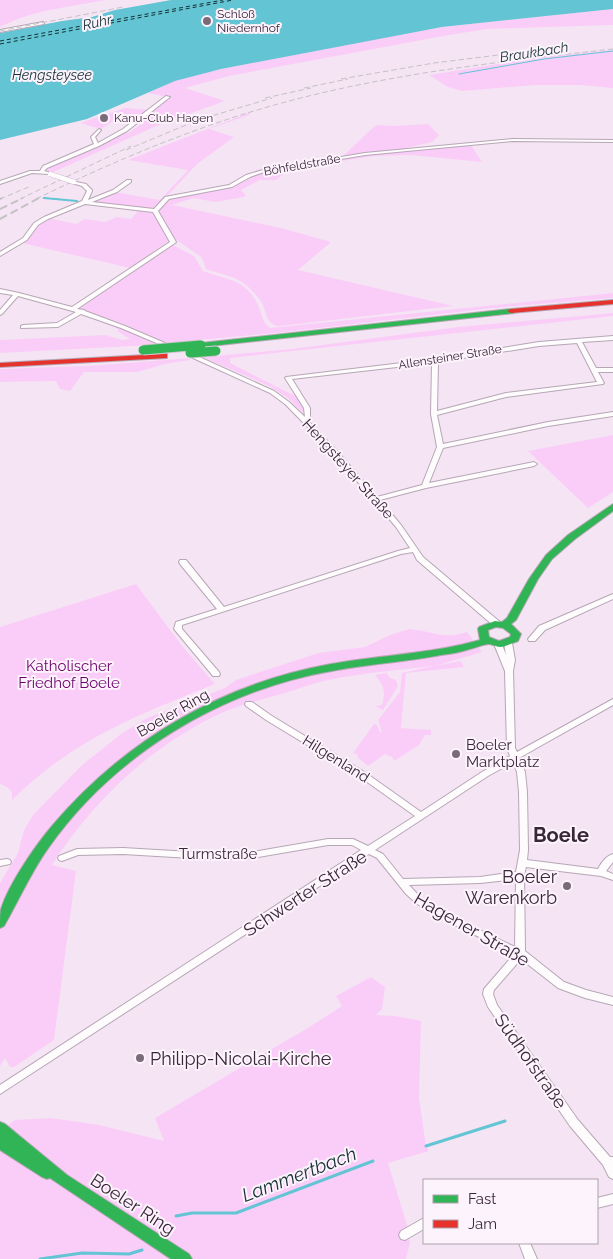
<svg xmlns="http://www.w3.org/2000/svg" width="613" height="1259" font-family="Raleway,sans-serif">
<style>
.green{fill:#facdf8}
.water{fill:#63c4d4}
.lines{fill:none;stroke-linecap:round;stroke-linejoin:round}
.stream-far2{stroke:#63c4d4;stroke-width:1}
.stream-far1{stroke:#63c4d4;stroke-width:2}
.stream{stroke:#63c4d4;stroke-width:3}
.ferry{stroke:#153135;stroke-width:1;stroke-dasharray:4 3;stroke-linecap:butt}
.street-casing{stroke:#b6a7b5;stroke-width:2}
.fast-casing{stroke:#b6a7b5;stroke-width:2}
.jam-casing{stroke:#b6a7b5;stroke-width:2}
.street{fill:#fefbfd;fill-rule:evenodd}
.fast{fill:#30b455;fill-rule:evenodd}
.jam{fill:#e5322d;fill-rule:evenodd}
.rail-far1{stroke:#c5c1c5;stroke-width:1;stroke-dasharray:5.5 3;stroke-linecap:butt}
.rail{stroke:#c5c1c5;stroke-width:2;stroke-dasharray:8 4;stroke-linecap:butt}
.street-bridge-casing{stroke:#b6a7b5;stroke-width:5.5;stroke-linecap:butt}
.fast-bridge-casing{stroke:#cfc6cf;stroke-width:11;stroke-linecap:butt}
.street-bridge{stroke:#fefbfd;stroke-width:4.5}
.fast-bridge{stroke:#30b455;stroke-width:9}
.poi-dot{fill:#7a6a7a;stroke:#fdf3fc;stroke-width:2}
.labels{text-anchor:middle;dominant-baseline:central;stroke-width:4;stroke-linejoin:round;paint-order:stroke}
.far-poi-label{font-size:12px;fill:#382738;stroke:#fdf3fc;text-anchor:start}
.far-street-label{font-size:12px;fill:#382738;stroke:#fdf3fc}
.far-water-label{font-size:14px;font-style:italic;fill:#153135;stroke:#fdf3fc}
.street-label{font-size:15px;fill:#382738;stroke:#fdf3fc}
.park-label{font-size:15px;fill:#6d006f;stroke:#fdf3fc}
.poi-label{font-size:15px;fill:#382738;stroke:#fdf3fc;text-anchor:start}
.near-poi-label{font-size:18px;fill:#382738;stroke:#fdf3fc;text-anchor:end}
.near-street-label{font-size:18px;fill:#382738;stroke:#fdf3fc}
.near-water-label{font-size:19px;font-style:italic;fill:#153135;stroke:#fdf3fc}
.district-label{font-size:20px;font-weight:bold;fill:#382738;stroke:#fdf3fc}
</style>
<rect width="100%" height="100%" fill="#f5e5f4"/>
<path class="green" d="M0,0H105C69,7 33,10 0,27Z
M613,9V25L487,29L449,35L229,76L185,88L225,101L161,124L51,173L46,170L49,167L91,150L122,133H128L143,123L123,119L125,117H119L101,129L80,123L125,108L151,110L168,97L148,93L175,81L208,72L305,51L442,27Z
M613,50V88L579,85H536L462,91L448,87L429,75L535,58Z
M251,112L249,115L209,129L234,137L197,164L155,209L95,202L114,192L160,200L188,170L128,160Z
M428,124L439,135L432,142L406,148V149L334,158L261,170L247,176L228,186L174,196L225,186L257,170L343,156L376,125L393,126Z
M471,145L482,162L411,155L374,156L290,169L276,180H260L241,190L246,195L244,197L215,202L193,198L172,205L281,228L331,242L298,270L453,306L280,326C264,325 268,311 260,300C242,276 232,278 206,269L203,260L200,256L172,237L159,212C164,192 207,192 224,189C237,186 248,175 262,172C331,156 401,153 471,145Z
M139,210L155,214L169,241L130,268L22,243C32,236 37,225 47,218L77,224L84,219L105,222L117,217L131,219Z
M171,244L194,256L203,271C227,280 245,278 258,305C262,314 262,322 270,328L613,293V298L502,307L276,333L167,343L116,321L79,309Z
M613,313V316L230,358V363L297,397L304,407L306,416L288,398L269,386L203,357L292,349L458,327Z
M108,323L152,342L153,345L0,353V340L105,335L122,340L130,339L117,331L118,329L106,324Z
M190,358V360L165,364L138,372H84L70,391L60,389L56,381L0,382V369L89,366Z
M613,435V492L588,508L528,451Z
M136,584L182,646L215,684C136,716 74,739 12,800V792L7,787L0,784V627Z
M409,629C433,631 443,640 467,632L482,652L435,666L461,661L464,667L406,673L401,728L431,730V735H425L419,745L394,761L392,757L385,754L368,766L357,757L358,755L353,753L374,724L377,725L380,732H382L378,720L400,692L402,673L433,666C398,670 363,673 328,680C314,683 301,688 288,692C268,698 246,703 226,711C155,742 93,800 52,865L76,871L54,1040L14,1067H10L5,1058L0,1066V883L18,853L24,830L33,815L82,765L121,734L147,718L225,688L236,680L300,659L318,653L365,647L390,635Z
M387,673L390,678L396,680L398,686L383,710L375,706L382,705C386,691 384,686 375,675Z
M371,977L385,987L382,1009L376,1015L395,1016L421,1021L419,1098L426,1146L429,1151L388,1163L407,1225L410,1243L406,1259H0V1131L15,1120L51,1118L99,1125L164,1141L155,1118L311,1026L342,1006L336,996Z"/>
<path class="water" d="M171,0H613V9L442,27L221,69L175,81L87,119L0,140V33L62,21L92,17L115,10Z"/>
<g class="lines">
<path class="stream-far2" d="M459,74L544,59L613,51
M43,198L58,199"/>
<path class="stream-far1" d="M44,198L77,201"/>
<path class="stream" d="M426,1146L505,1121
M176,1216L192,1213H236L373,1161
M40,1259L82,1253L129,1254L142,1250"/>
<path class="ferry" d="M0,41L223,0
M0,44L233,0"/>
<defs>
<path id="street" d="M43,22L44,24L0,32V30Z
M166,96L170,97L127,131L99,146L47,168L44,171L48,172V174L32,173L0,184V181L30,171H40L43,166L94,144L91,137L99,129L101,130L95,137L98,143L123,129Z
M512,139L613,140V142L512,141L365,155L264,172L250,177L232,187L169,199L158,211L176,242L175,243L77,309L84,310L85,311L125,326L165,343V345H161L121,328L81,314L58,327L21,328V326L23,325L57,323L76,312L18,296L2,314L0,315V310L13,295L0,293V289L19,293L72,307L170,242L153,212L85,204L48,219L38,225L27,240L0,256V252L23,238L34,223L44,217L82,201L87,191L82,186L72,183V181L86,184L92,190V191L88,200L113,190L127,180H131V182L117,192L92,202L154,209L165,197L229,185L246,175L263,170L365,153Z
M613,336V340L582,342L596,368H613V372H598L604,383L603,384L506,397L437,415L443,444L548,422L613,412V416L548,426L443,448L429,483L534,462L537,464L534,466L426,488L380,500L401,525L423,557L500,622L501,624L500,626H494L417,560L413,552L401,554L182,625V629L219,672L220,674L219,676H213L174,629L176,622L217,609L180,564L179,562L180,560H186L224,607L398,551L410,548L396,527L334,454L285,404L270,393L193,358V356H197L274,391L289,402L305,417L304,408L285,378L286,377L435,359L539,342ZM577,343L597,382L506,393L437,411L438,362L539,346ZM432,363L431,414L437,447L422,485L377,497L338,452L310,423V408L292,379Z
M613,594V599L545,630L535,641H529L528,639L539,626Z
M505,641H508L512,643L515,660L513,671L515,748L517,752L613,699V705L519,758L525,772L527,792L528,850L527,860L598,869C601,863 606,856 613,854V862L606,871L613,874V880L601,876L526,867L524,875L525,951L564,982L586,990L613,997V1005L585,998L558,988L521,959L494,990L493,994L497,1005L578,1120L610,1157H613V1179L609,1177L603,1165L570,1126L488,1007L483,994L484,989L514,954L434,915L416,903L406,894L377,858L369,854L0,1094V1085L361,850L352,845H328L247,859H208L123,854L78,855L62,861L59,860L58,858L59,856L77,849L123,848L208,853H247L328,839H353L368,846L415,816L360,777L266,720L246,706L245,704L246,702H252L272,716L366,773L421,812L482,772L510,756L507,748L505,671L494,644L498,642H501L506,655L504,643ZM513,762L517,772L519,792L520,850L516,872L480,877L403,879L383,854L375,850L488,776ZM516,879L515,947L440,911L422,899L409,885L480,883Z
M7,859L10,860L11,862L10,864L0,866V860Z
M613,1194V1204L597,1208V1198Z
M424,1218V1229L405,1240L401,1239L399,1235L401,1231Z
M519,1243H530L537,1259H525Z"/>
<path id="fast" d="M511,309H514V313L201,347L197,345L201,343Z
M613,504V511L575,539L552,559L538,579L516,620L511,624L521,634L518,641C512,643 505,647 500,647C496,647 492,644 489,644C483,644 476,648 470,649C461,652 451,654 441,655C405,662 368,664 332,671C221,690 114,755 49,847C31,872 19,900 4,926L0,928C0,922 0,914 1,909C9,884 35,846 52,826C124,741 220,684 331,664C380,655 431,654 480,640L478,629L479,627L495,621L502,622L507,618L529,579L546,555L568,535ZM496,627L503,628L511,634L510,637L499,641L489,637L488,630Z
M0,1122L5,1124L67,1175L189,1254L192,1259H171L50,1178L47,1179L42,1177L0,1150Z"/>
<path id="jam" d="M613,300V304L511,313L507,311L511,309Z
M164,354H167V358L0,367V363Z"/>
</defs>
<use href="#street" class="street-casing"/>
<use href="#fast" class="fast-casing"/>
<use href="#jam" class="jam-casing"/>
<use href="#street" class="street"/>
<use href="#fast" class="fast"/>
<use href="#jam" class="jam"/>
<path class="rail-far1" d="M0,31L123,7
M341,79L434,63L539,50
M304,88L348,79
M265,98L311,88
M126,150L198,120L272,98
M0,199L31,186
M20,199L131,146
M36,199C110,163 185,131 264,108C377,75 496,62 613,49"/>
<path class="rail" d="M0,199L2,198
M0,209L23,198
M0,219L39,198"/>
<defs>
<path id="street-bridge" d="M50,174L74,182"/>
<path id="fast-bridge" d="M143,350L201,345
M190,353L216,351"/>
</defs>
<use href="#street-bridge" class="street-bridge-casing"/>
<use href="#fast-bridge" class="fast-bridge-casing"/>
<use href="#street-bridge" class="street-bridge"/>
<use href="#fast-bridge" class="fast-bridge"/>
</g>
<g class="poi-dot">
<circle cx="207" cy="21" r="5"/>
<circle cx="104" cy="118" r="5"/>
<circle cx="456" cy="754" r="5"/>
<circle cx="567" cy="886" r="5"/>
<circle cx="140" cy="1058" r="5"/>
</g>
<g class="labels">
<g class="far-poi-label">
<text x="217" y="14">Schloß<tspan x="217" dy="14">Niedernhof</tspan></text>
<text x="114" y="118">Kanu-Club Hagen</text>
</g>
<g class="far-street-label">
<text transform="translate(302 165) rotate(-10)">Böhfeldstraße</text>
<text transform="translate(450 357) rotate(-9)">Allensteiner Straße</text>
</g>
<g class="far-water-label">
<text transform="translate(97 22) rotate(-12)">Ruhr</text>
<text transform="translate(534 52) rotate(-9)">Braukbach</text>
<text x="52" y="75">Hengsteysee</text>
</g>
<g class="street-label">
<text transform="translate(348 469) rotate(48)">Hengsteyer Straße</text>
<text transform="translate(173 713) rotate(-30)">Boeler Ring</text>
<text transform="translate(336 759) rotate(32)">Hilgenland</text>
<text x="218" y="854">Turmstraße</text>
</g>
<g class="park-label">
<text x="69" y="666">Katholischer<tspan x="69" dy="17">Friedhof Boele</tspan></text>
</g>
<g class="poi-label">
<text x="466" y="745">Boeler<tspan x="466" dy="17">Marktplatz</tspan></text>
</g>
<g class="near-poi-label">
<text x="557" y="876">Boeler<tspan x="557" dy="21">Warenkorb</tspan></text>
<text x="150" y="1058" text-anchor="start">Philipp-Nicolai-Kirche</text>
</g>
<g class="near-street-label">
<text transform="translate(305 893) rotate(-33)">Schwerter Straße</text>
<text transform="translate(472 929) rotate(30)">Hagener Straße</text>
<text transform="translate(531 1061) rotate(55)">Südhofstraße</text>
<text transform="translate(133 1204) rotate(33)">Boeler Ring</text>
</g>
<g class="near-water-label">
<text transform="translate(299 1174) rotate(-21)">Lammertbach</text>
</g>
<g class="district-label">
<text x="561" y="835">Boele</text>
</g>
</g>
<rect x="423" y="1179" width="175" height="65" fill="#fdf3fc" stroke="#aea1ae"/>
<rect x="433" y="1195" width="25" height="8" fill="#30b455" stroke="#aea1ae"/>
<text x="468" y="1204" font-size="15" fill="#382738">Fast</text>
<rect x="433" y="1220" width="25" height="8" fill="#e5322d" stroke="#aea1ae"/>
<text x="468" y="1229" font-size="15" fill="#382738">Jam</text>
</svg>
